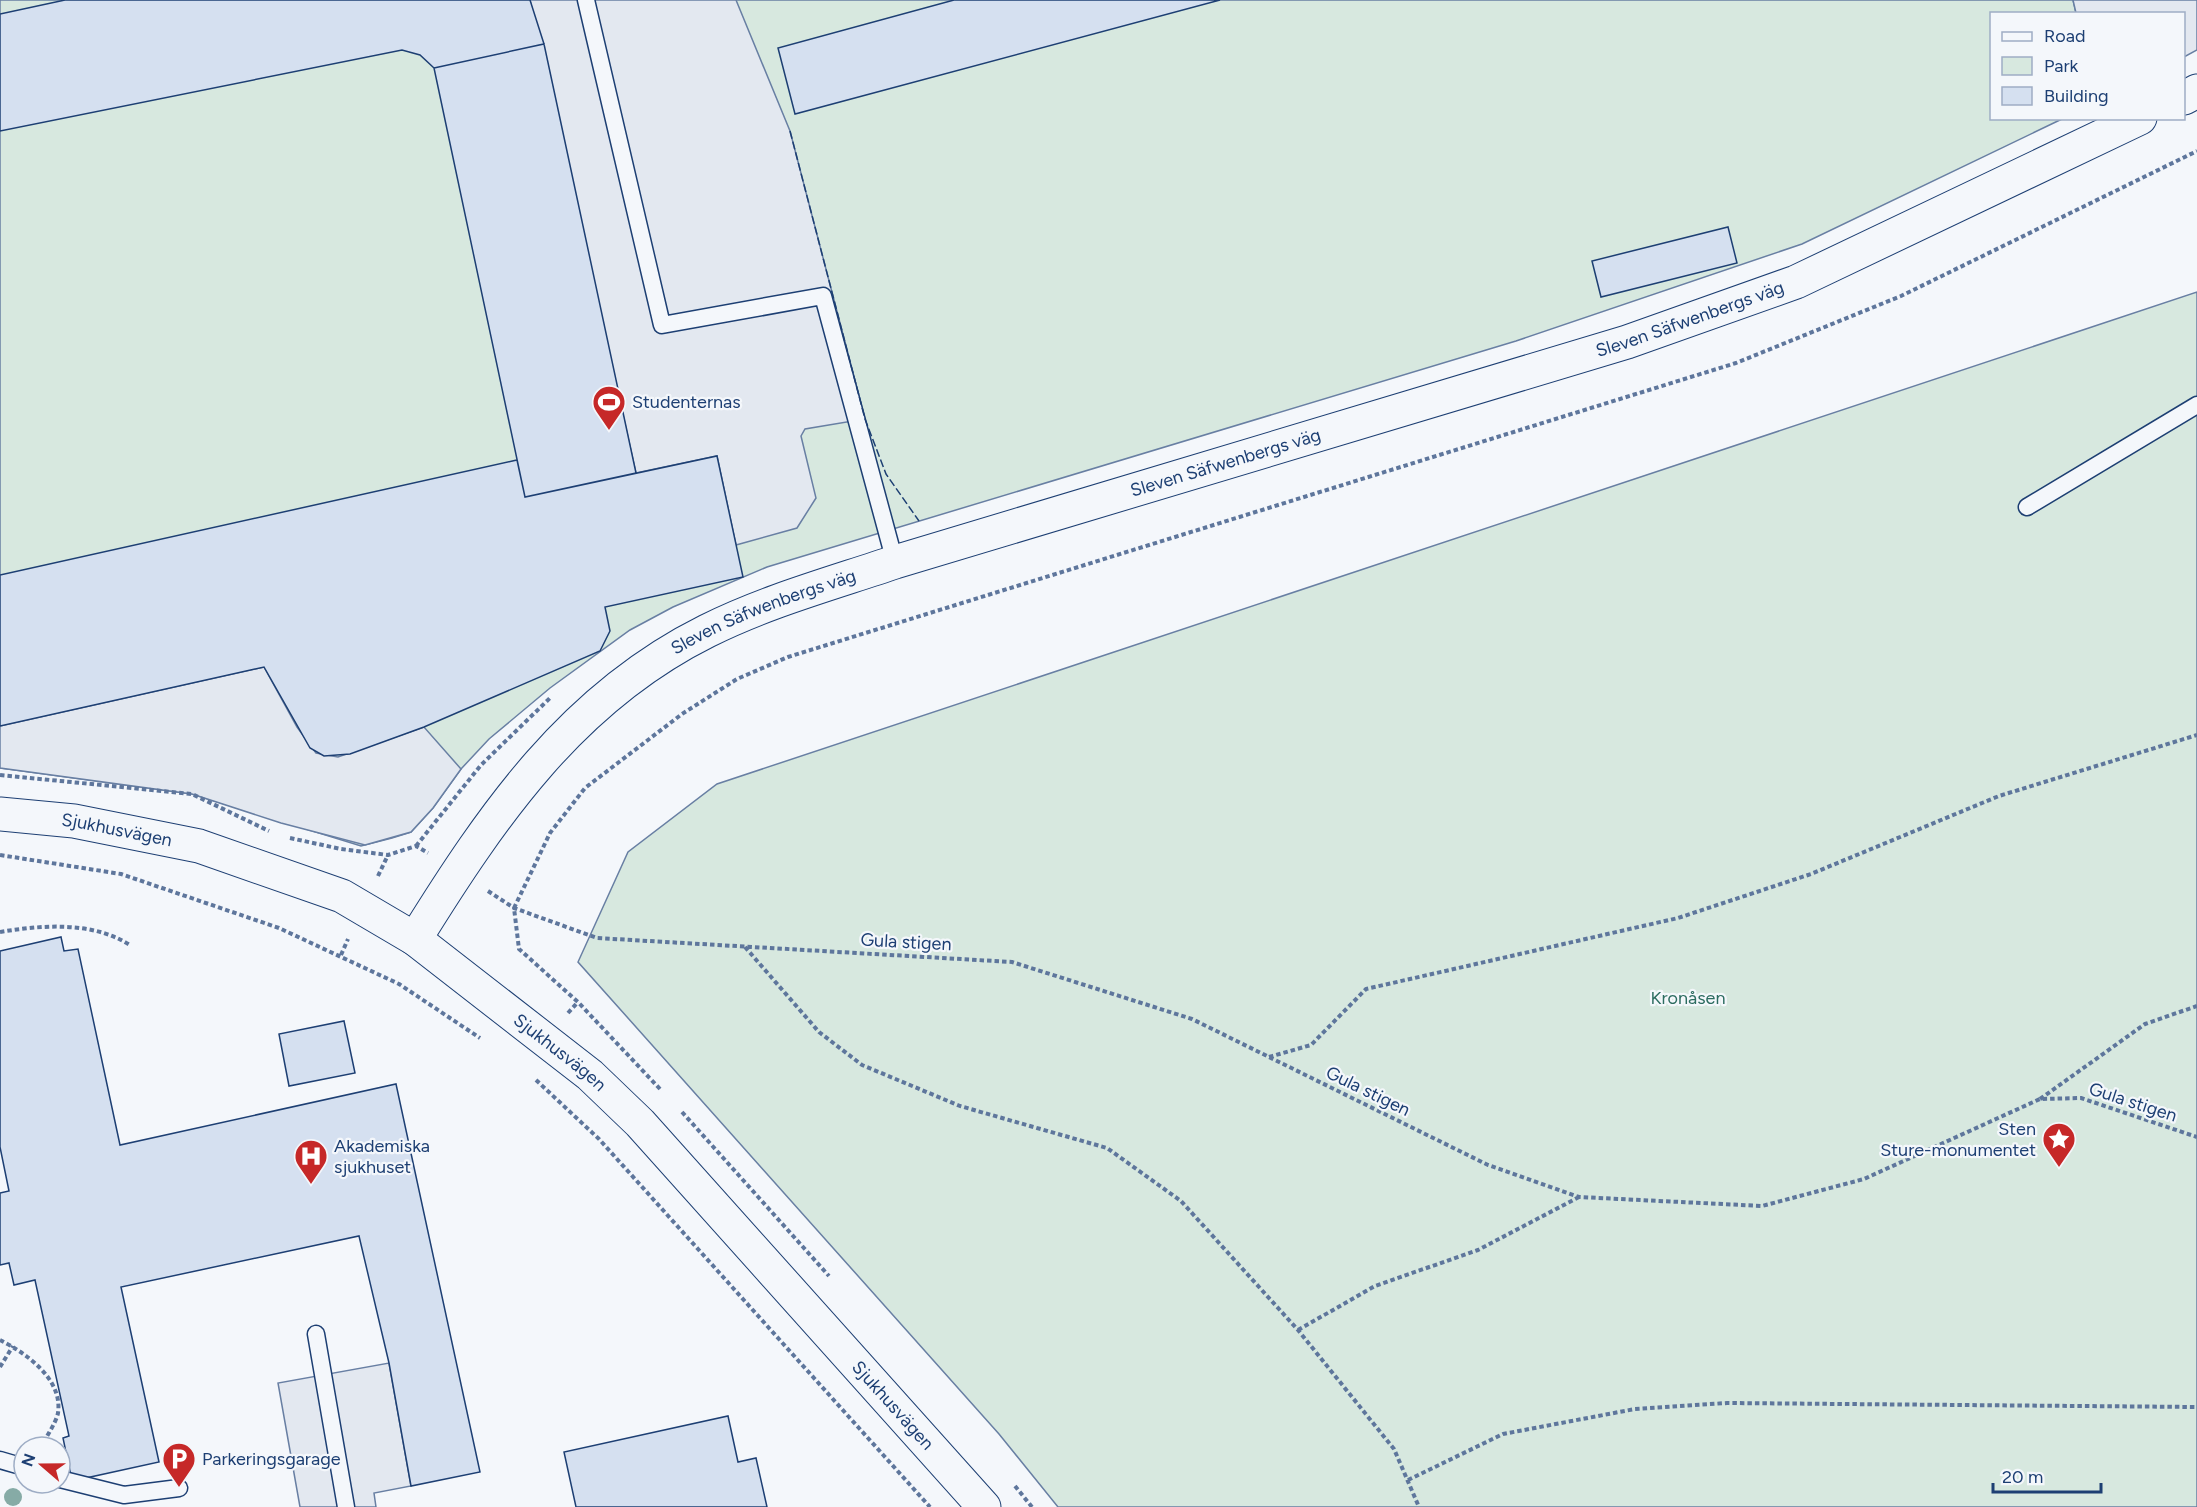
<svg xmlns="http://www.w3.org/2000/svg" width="2197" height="1507" font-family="Figtree,sans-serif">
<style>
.green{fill:#d7e8df;stroke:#687fa3;stroke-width:1.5}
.parking{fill:#e3e8f0;stroke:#687fa3;stroke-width:1.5}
.building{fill:#d5e0f0;stroke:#1d3f73;stroke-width:1.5}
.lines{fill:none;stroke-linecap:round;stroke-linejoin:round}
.service-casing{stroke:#1d3f73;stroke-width:19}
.tertiary-casing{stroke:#1d3f73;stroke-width:35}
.path{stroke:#5e769c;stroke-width:4;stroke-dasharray:4.5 3;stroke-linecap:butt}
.service{stroke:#f4f7fb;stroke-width:16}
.tertiary{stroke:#f4f7fb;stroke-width:33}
.fence{stroke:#1d3f73;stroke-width:1.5;stroke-dasharray:8 3;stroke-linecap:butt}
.tree{fill:#86aba6}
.labels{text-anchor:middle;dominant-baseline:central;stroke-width:4.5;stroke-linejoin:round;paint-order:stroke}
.street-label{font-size:18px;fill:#1d3f73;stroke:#f4f7fb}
.poi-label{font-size:18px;fill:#1d3f73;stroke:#f4f7fb;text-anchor:start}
.park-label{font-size:18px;fill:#2c6c60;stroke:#f4f7fb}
</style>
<rect width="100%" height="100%" fill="#f4f7fb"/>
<path class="green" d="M0,0H2073L2076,13L1992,14V118L2062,119L1802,244L1516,341L767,567L673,607L630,630L550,688L489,739L461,769L433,808L411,832L392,838L361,846L192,794L0,768Z
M2197,292V1507H1058L999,1434L578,962L628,852L717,784Z"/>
<path class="parking" d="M530,0H736L790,131L865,419L805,429L801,436L816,498L797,528L736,545L717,456L636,473Z
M2073,0H2197V50L2184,57V14L2076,13Z
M264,667L297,727L316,753L338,757L424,727L461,769L433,808L411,832L365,845L281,823L192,794L0,768V726Z
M389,1363L411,1486L374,1493L376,1507H300L278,1383Z"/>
<path class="building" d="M65,0H530L544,44L434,68L420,55L402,50L0,131V14Z
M954,0H1220L795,114L778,48Z
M544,44L636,473L525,497L434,68Z
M1728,227L1737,263L1601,297L1592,261Z
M717,456L743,577L605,607L610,631L600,651L424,727L350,754L324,756L310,748L264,667L0,726V575L517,460L525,497Z
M61,937L64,951L78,949L120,1145L396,1084L480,1472L411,1486L389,1363L359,1236L121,1287L159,1462L72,1481L63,1438L69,1436L35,1280L14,1285L9,1263L0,1265V1193L9,1191L0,1147V951Z
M344,1021L355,1073L289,1086L279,1034Z
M728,1416L738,1462L756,1458L767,1507H576L564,1452Z"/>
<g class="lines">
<defs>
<path id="service" d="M586,0L662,325L823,296L895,562
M2027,507L2197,405
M316,1334L346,1507
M0,1460L24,1467
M60,1479L124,1495L179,1488"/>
<g id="tertiary">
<path d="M2184,98L2197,91"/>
<path id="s1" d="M0,814L74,821L199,846L342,896L415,939L590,1075L640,1123L984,1507"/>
<path id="s2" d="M415,939C492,815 572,698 707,631C767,601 833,583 895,562L1627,342L1796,282L2140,118"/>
</g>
</defs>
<use href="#service" class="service-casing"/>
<use href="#tertiary" class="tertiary-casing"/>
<path class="path" d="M0,775L192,794L269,831
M290,838L341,849L388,855L416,846L428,853
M416,846L481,765L550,698
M0,855L121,874L279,928L399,984L480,1038
M378,876L388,855
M488,891L514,908L597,938L1012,962L1192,1019L1488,1165L1579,1197L1762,1206L1864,1179L2040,1099L2081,1098L2197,1137
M0,932C43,925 92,921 130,945
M745,947L819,1032L862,1065L960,1106L1107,1148L1181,1201L1298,1330L1394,1449L1419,1507
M341,955L348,939
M568,1013L578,1002
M1269,1057L1311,1045L1366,989L1678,918L1811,874L1999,796L2197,735
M536,1080L599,1139L930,1507
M660,1089L578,1002L519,949L514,908L550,833L585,788L682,714L737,679L788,657L1736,363L1901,296L2197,151
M2040,1099L2145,1024L2197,1006
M682,1112L829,1276
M1298,1330L1375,1286L1478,1250L1579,1197
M0,1340C26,1353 63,1379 58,1413C56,1423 46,1437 41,1447
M0,1367L13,1346
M1408,1480L1503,1434L1635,1409L1727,1403L2197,1407
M1015,1486L1032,1507"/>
<use href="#service" class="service"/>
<use href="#tertiary" class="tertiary"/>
<path class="fence" d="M790,131L865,419L886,474L919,521"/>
</g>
<circle class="tree" cx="13" cy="1497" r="9"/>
<defs>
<symbol id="stadium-pin" viewBox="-11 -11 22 30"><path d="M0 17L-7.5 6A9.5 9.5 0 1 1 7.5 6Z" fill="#c62828" stroke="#f4f7fb"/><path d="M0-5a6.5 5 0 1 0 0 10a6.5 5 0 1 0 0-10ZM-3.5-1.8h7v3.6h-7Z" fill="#fff"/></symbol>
<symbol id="sight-pin" viewBox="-11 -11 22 30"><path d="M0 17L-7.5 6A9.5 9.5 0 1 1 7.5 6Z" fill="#c62828" stroke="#f4f7fb"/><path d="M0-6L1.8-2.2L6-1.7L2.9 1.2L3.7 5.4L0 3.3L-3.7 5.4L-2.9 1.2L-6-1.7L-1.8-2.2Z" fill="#fff"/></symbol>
<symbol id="hospital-pin" viewBox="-11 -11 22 30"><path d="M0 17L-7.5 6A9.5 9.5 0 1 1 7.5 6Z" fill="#c62828" stroke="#f4f7fb"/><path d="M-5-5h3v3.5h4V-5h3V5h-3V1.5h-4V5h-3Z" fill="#fff"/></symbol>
<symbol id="parking-pin" viewBox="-11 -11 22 30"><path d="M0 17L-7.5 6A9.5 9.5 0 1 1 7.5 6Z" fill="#c62828" stroke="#f4f7fb"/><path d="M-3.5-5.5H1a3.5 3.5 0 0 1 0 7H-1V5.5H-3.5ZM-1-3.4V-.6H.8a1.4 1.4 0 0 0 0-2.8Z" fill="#fff"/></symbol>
</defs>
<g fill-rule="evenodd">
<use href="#stadium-pin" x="590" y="383" width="38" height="52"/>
<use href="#sight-pin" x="2040" y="1120" width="38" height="52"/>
<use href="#hospital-pin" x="292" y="1137" width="38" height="52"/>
<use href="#parking-pin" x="160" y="1440" width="38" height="52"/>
</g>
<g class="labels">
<g class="street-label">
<text stroke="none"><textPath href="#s2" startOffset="1462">Sleven Säfwenbergs väg</textPath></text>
<text stroke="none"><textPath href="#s2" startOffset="976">Sleven Säfwenbergs väg</textPath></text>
<text stroke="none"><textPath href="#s2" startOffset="490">Sleven Säfwenbergs väg</textPath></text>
<text stroke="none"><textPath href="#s1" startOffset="118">Sjukhusvägen</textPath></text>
<text transform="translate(906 942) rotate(3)">Gula stigen</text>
<text stroke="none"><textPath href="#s1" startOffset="622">Sjukhusvägen</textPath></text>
<text transform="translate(1368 1091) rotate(26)">Gula stigen</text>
<text transform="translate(2133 1102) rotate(18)">Gula stigen</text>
<text stroke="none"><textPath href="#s1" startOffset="1108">Sjukhusvägen</textPath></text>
</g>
<g class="poi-label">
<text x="632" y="402">Studenternas</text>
<text x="2036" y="1129" text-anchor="end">Sten<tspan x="2036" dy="21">Sture-monumentet</tspan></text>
<text x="334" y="1146">Akademiska<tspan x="334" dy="21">sjukhuset</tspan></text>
<text x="202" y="1459">Parkeringsgarage</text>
</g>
<g class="park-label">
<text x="1688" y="998">Kronåsen</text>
</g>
</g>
<rect x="1990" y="12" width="195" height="108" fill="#f4f7fb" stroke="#9eadc5" stroke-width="1.5"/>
<rect x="2002" y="32" width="30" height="9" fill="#f4f7fb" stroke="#9eadc5" stroke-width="1.5"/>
<text x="2044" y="42" font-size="18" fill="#1d3f73">Road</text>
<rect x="2002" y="57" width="30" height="18" fill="#d7e8df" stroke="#9eadc5" stroke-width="1.5"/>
<text x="2044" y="72" font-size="18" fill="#1d3f73">Park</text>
<rect x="2002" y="87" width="30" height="18" fill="#d5e0f0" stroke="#9eadc5" stroke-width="1.5"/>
<text x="2044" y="102" font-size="18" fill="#1d3f73">Building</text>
<g transform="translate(42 1465) rotate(290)"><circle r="28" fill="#f4f7fb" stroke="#9eadc5" stroke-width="1.5"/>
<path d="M0-4.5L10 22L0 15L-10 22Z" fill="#c62828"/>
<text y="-9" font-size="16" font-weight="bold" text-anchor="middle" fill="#1d3f73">N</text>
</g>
<path d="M1993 1483v9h108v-9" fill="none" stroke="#1d3f73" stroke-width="3"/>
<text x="2002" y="1483" font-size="18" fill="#1d3f73" stroke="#f4f7fb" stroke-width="4.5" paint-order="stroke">20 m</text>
</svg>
